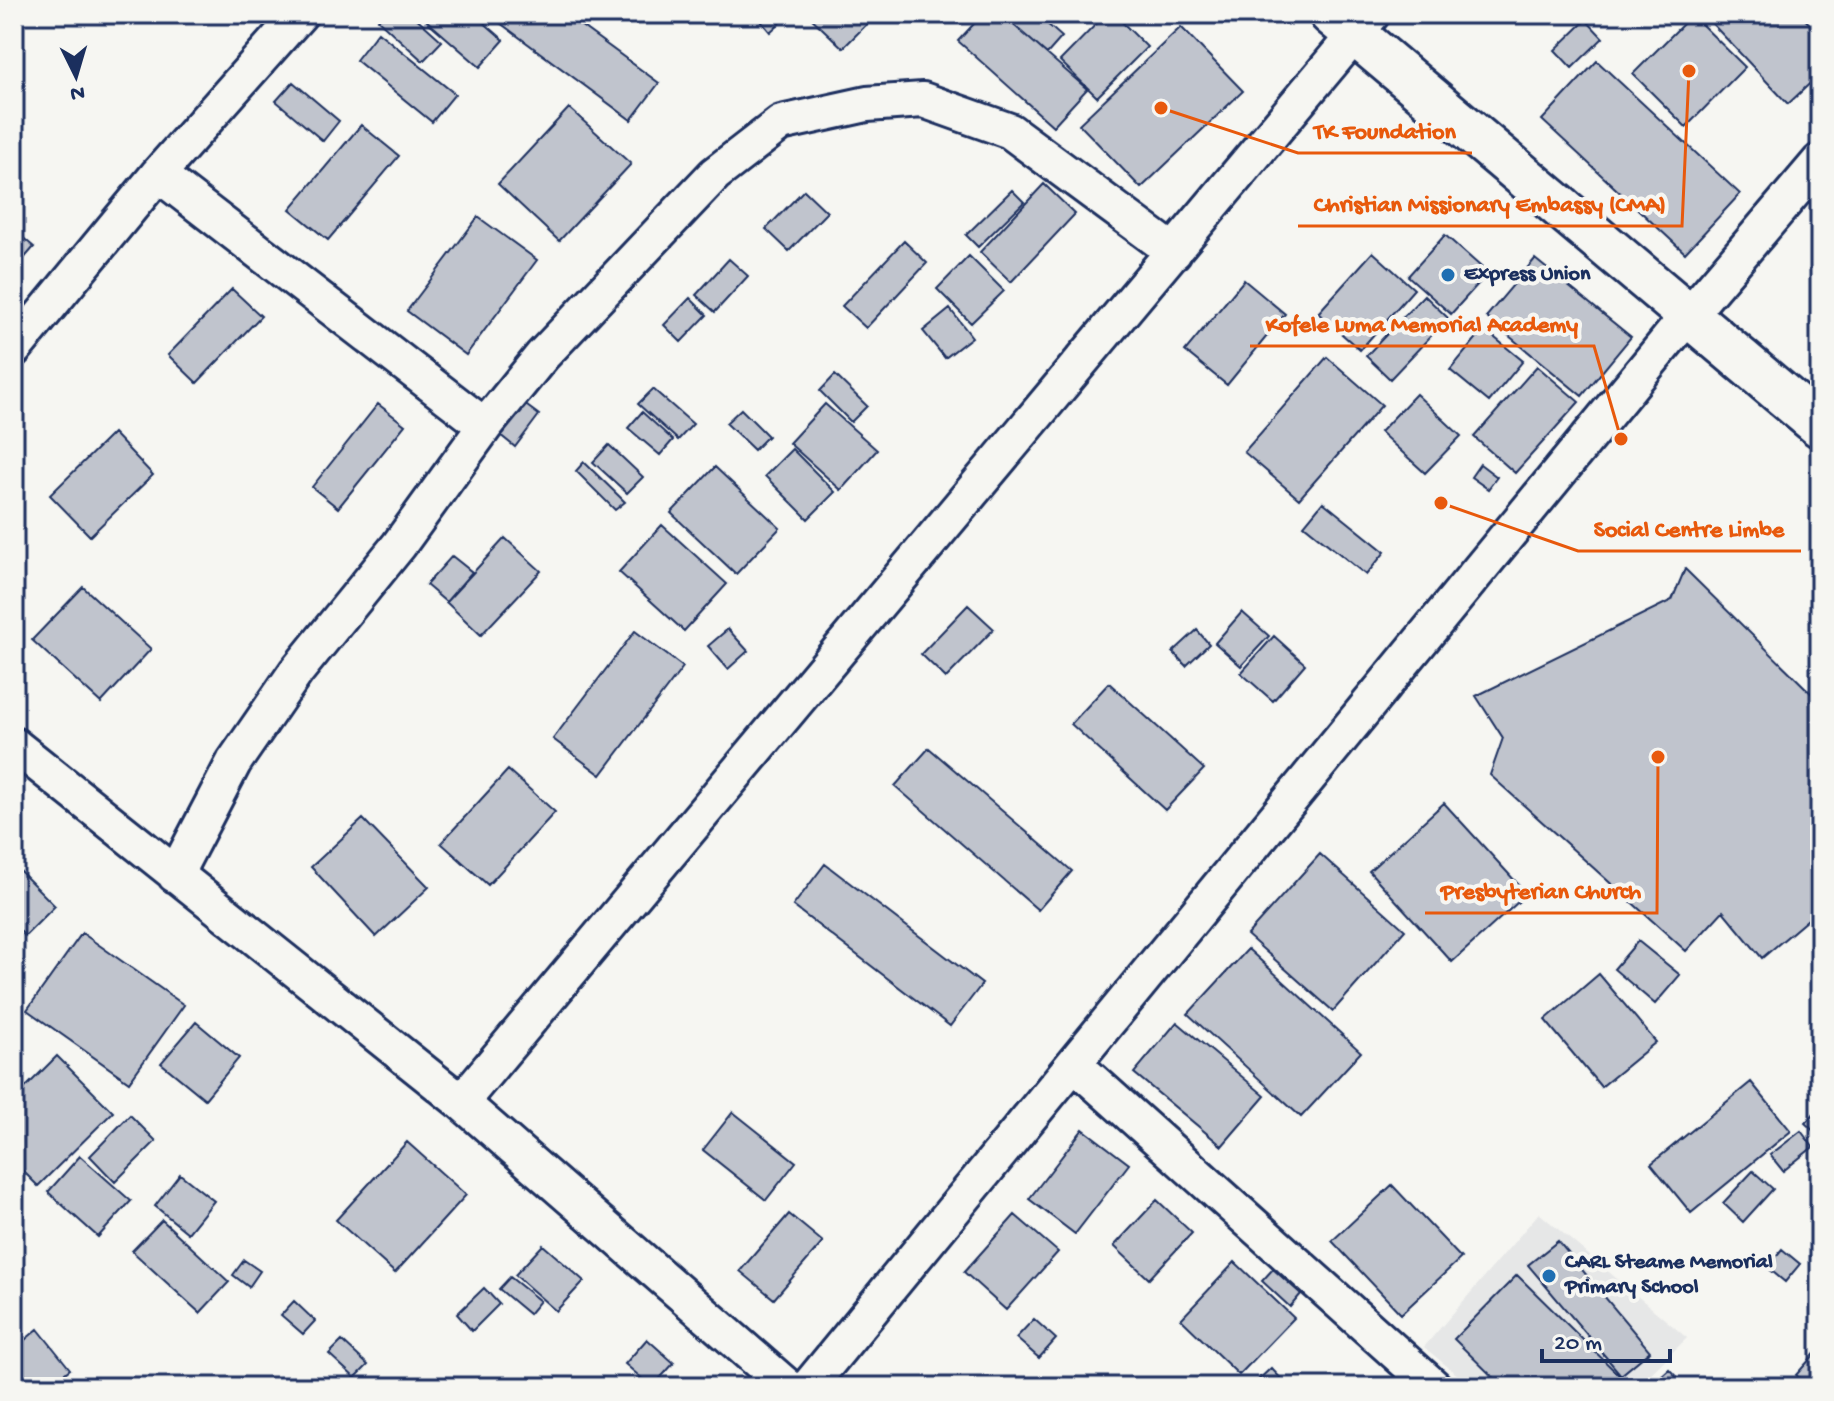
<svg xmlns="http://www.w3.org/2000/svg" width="1834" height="1401" font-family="'Gochi Hand',sans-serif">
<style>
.built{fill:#e6e7e7}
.building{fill:#c0c4cd;stroke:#1b2f5e;stroke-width:2}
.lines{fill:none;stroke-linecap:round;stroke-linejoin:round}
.minor-casing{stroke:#1b2f5e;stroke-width:40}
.tertiary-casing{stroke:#1b2f5e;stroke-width:48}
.minor{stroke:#f6f6f2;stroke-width:34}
.tertiary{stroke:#f6f6f2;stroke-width:42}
.poi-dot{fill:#1f6fb2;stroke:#f6f6f2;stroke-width:3}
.labels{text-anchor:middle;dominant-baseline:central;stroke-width:8;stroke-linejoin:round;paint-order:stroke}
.poi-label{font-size:22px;font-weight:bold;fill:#1b2f5e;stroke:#f6f6f2;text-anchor:start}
.leader{fill:none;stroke:#e8590c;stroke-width:3}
.callout-dot{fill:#e8590c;stroke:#f6f6f2;stroke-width:3}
.callout-label{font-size:24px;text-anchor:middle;font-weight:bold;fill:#e8590c;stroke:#f6f6f2;stroke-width:8;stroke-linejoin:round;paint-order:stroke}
</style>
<rect width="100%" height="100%" fill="#f6f6f2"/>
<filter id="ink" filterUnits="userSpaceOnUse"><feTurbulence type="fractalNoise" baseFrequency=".0125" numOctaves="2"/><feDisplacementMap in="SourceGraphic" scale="16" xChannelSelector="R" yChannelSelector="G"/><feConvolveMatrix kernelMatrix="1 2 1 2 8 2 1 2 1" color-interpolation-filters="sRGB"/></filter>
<g filter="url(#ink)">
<path class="built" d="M1539,1213L1687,1338L1637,1387H1472L1424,1347Z"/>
<path class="building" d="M383,14H412L442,41L423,61L378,20Z
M419,14H474L504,40L480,67Z
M488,14H565L659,83L631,120Z
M755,14H790L770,32Z
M807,14H877L843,48Z
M983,14H1001L1087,89L1053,126L958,41Z
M1001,14H1036L1062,37L1047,54Z
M1106,14H1114L1147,47L1097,97L1060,61Z
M1703,14H1800L1820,35V74L1788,104Z
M1692,15L1745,67L1686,127L1633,74Z
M1586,20L1603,38L1572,68L1555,50Z
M1181,27L1243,91L1141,188L1079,124Z
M378,32L455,94L432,122L356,60Z
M1597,61L1740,194L1685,253L1542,120Z
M293,82L339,121L323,141L276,101Z
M569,108L631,164L559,241L498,184Z
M361,125L399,156L328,240L290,209Z
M1044,184L1075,214L1011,282L980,252Z
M804,190L827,212L789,251L766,229Z
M1012,190L1024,202L978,247L966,235Z
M478,217L537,260L466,355L407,311Z
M14,230L34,247L14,270Z
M1445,235L1488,273L1451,314L1408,276Z
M904,241L927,263L866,328L842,306Z
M1373,252L1414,289L1360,350L1318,313Z
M969,256L1004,291L971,323L937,289Z
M729,259L748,276L715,312L696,295Z
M1535,259L1631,337L1582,396L1486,317Z
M1244,280L1285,314L1227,385L1185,351Z
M232,289L261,316L197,383L168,355Z
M1424,295L1448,318L1390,379L1366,356Z
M690,298L707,315L681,342L664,325Z
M950,309L972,337L945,358L923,331Z
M1484,329L1523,361L1489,402L1450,370Z
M1327,357L1382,405L1299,499L1244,452Z
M1537,366L1579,402L1515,473L1474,437Z
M835,375L867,406L851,422L820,391Z
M653,389L693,424L678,440L638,404Z
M1416,394L1461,436L1425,473L1380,432Z
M523,403L539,415L515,447L499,434Z
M378,404L405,425L338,508L312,487Z
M825,404L877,450L841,490L789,443Z
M741,409L768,436L754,450L726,423Z
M642,412L673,440L660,455L628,428Z
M113,433L153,475L90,536L50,495Z
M609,445L643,477L627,493L593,462Z
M792,449L835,492L808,519L765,476Z
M584,462L625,502L615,510L576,471Z
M1480,464L1497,477L1488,489L1471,477Z
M715,467L780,528L736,574L671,513Z
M1323,502L1385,552L1366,575L1304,525Z
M662,525L727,584L684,631L619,572Z
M505,538L541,571L481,635L446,602Z
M452,556L472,572L446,602L426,585Z
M1685,569L1820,702V909L1762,958L1723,911L1686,951L1490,775L1503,738L1476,696L1672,600Z
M83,587L151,649L101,703L32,640Z
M968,605L994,629L946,678L921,654Z
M1242,612L1269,636L1241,666L1215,643Z
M728,629L748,651L728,669L708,646Z
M1197,630L1209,644L1186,666L1173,652Z
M635,631L683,667L601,775L553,739Z
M1274,636L1305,664L1273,701L1241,673Z
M1109,683L1204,769L1165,810L1071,724Z
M929,748L1072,871L1038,910L895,786Z
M508,770L555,812L488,885L441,843Z
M1444,803L1527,894L1452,962L1369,871Z
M363,819L429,887L376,937L311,867Z
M1320,854L1405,930L1333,1011L1247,935Z
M825,864L982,984L950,1026L793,906Z
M14,865L55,906L25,936L14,925Z
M82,933L184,1005L129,1082L27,1010Z
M1638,941L1680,975L1655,1004L1614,969Z
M1248,949L1361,1052L1301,1117L1188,1014Z
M1599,974L1656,1042L1601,1087L1545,1020Z
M196,1022L239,1058L205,1099L161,1063Z
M1177,1022L1265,1096L1222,1146L1134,1073Z
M57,1056L113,1112L38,1186L14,1162V1099Z
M1751,1082L1791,1131L1691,1213L1651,1164Z
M1820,1107V1137L1805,1123Z
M733,1112L796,1162L766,1200L703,1150Z
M130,1115L156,1141L115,1182L90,1156Z
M1083,1129L1129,1164L1075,1234L1029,1199Z
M1801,1131L1813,1147L1783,1171L1770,1155Z
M407,1142L466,1195L395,1273L336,1220Z
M80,1156L131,1201L98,1237L48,1192Z
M1753,1171L1773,1189L1743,1222L1723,1203Z
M180,1174L214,1201L188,1233L155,1206Z
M1392,1185L1461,1258L1401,1314L1332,1241Z
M1157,1200L1192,1233L1149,1279L1114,1246Z
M789,1214L823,1242L774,1299L740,1271Z
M1015,1215L1058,1252L1006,1310L964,1272Z
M162,1220L229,1282L200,1313L132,1251Z
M1558,1241L1650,1351L1621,1375L1528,1265Z
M543,1245L584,1281L556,1311L515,1275Z
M1782,1249L1800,1264L1785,1282L1767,1267Z
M244,1260L260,1271L249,1287L233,1275Z
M1235,1262L1294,1318L1239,1375L1181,1319Z
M1273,1269L1301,1294L1290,1307L1262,1281Z
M1517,1275L1630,1386L1503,1387L1454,1339Z
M510,1277L540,1301L529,1314L499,1289Z
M484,1288L499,1304L472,1331L457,1314Z
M294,1301L315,1321L303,1334L281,1315Z
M1034,1319L1056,1339L1039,1358L1016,1338Z
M38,1329L70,1369L47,1387H33L14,1363V1349Z
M647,1339L674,1363L652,1387L625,1364Z
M342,1341L368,1365L355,1378L329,1354Z
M1820,1348V1387H1810L1796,1375Z
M1271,1368L1289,1387L1253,1385Z
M1669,1369L1686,1387H1649Z"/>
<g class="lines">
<defs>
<path id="minor" d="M158,174L485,426L542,356L715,174L781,123L867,104L923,100L1010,131L1174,252
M14,349L158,174L300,14
M14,745L461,1102L788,1387
M175,875L234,762L296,672L399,545L485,426
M1074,1064L1434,1387
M461,1102L1372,14
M808,1387L1672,335L1820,161"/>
<path id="tertiary" d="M1331,14L1820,426"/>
</defs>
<use href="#minor" class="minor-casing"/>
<use href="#tertiary" class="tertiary-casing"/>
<use href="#minor" class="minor"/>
<use href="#tertiary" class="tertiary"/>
</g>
</g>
<g class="poi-dot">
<circle cx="1448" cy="275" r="8"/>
<circle cx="1549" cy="1276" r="8"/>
</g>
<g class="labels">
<g class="poi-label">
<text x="1464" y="275">Express Union</text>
<text x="1565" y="1263">CARL Steame Memorial<tspan x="1565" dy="25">Primary School</tspan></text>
</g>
</g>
<path class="leader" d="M1161 108L1298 153H1472M1689 71L1682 226H1298M1621 439L1594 346H1250M1441 503L1578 551H1801M1658 757L1657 913H1425"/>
<g class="callout-dot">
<circle cx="1161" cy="108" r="8"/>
<circle cx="1689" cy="71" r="8"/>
<circle cx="1621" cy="439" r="8"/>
<circle cx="1441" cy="503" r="8"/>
<circle cx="1658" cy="757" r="8"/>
</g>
<g class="callout-label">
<text x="1385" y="138">TK Foundation</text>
<text x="1490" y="211">Christian Missionary Embassy (CMA)</text>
<text x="1422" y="331">Kofele Luma Memorial Academy</text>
<text x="1689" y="536">Social Centre Limbe</text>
<text x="1541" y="898">Presbyterian Church</text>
</g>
<rect width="1834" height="1401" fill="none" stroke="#f6f6f2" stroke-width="48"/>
<rect x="24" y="24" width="1786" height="1353" fill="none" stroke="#1b2f5e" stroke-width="3" filter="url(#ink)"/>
<g transform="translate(76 76) rotate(175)" stroke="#f6f6f2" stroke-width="6" paint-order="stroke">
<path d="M0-6L14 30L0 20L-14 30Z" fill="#1b2f5e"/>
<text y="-12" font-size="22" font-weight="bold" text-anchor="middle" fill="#1b2f5e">N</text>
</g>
<path d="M1542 1349v12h128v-12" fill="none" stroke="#1b2f5e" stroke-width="4"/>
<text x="1554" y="1349" font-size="24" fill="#1b2f5e" stroke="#f6f6f2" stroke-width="6" paint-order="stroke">20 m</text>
</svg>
